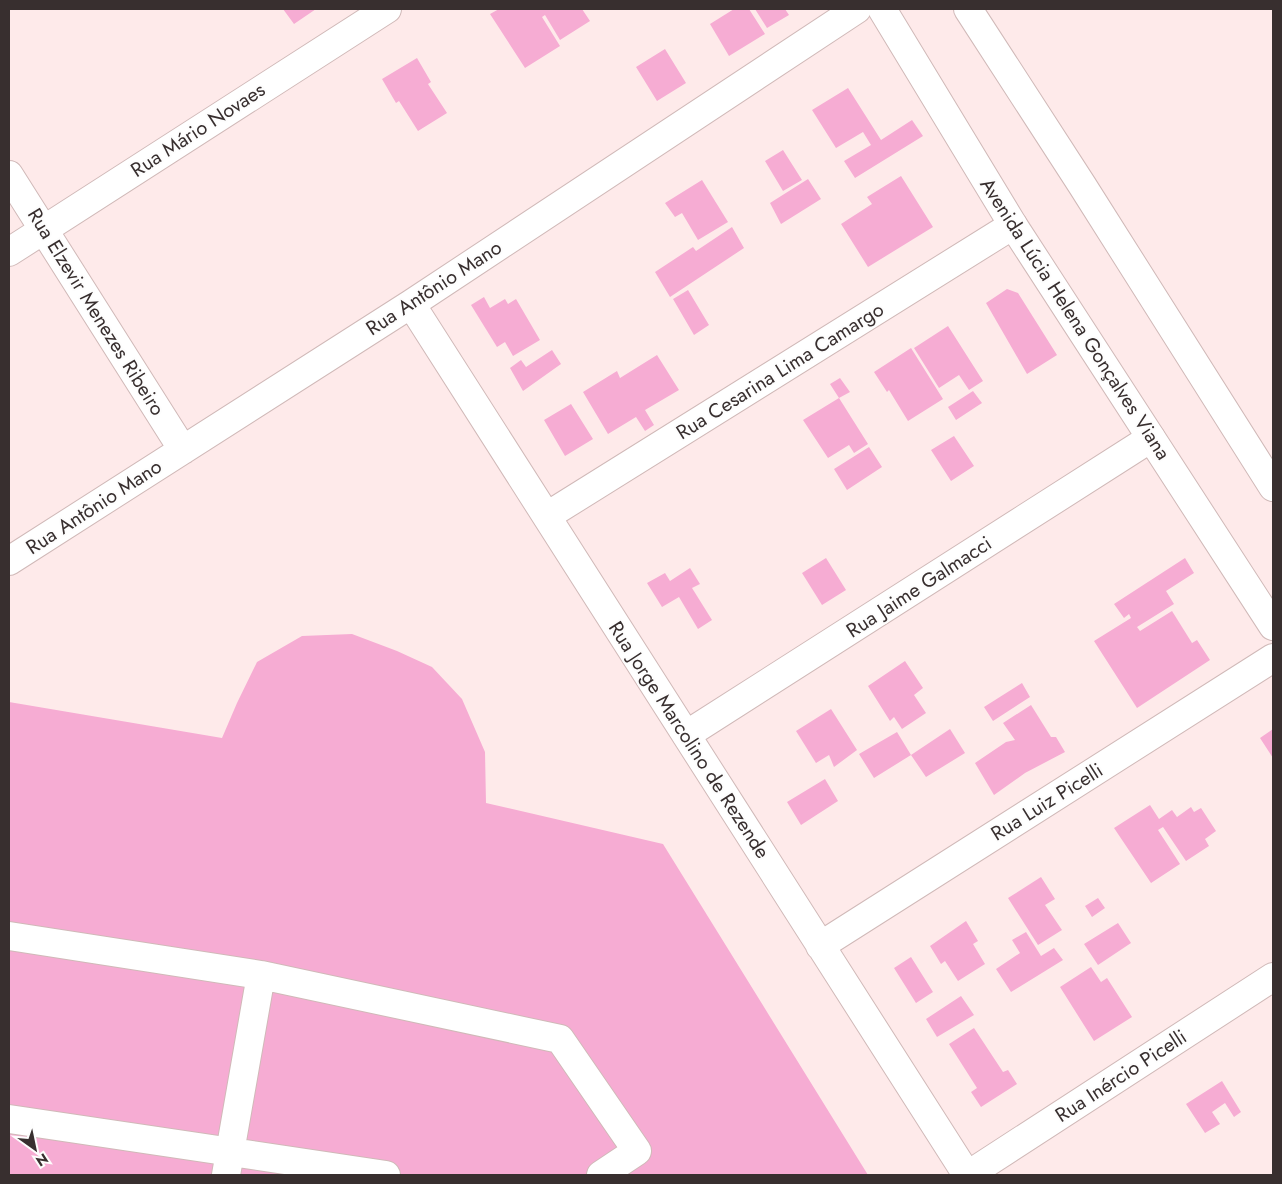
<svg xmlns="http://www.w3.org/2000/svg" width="1282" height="1184" font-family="Jost,sans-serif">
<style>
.building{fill:#f6acd3}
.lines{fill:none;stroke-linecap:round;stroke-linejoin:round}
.street-casing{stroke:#d0b9b8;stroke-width:30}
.secondary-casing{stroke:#d0b9b8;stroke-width:30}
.street{stroke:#fff;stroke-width:28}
.secondary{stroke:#fff;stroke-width:28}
.labels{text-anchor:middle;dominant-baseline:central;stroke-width:4;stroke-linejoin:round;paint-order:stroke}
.street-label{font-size:20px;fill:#382f2f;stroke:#fdfdfd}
</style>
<rect width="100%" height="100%" fill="#feeaea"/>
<path class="building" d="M283,9H316L294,24Z
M499,9H582L590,21L560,40L545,15L542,17L560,46L525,68L490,14Z
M734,9H749L765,34L729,56L710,24Z
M755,9H785L789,15L767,28Z
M665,49L686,83L657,101L636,67Z
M417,58L431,82L428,84L447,113L418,131L399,101L396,103L382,79Z
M848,88L881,140L912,120L923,136L855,178L844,161L871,145L863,132L836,148L812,110Z
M783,150L802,180L783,191L765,161Z
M901,176L933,227L868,267L841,224L872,204L867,197Z
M808,179L821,199L781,224L770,203Z
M702,180L728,222L698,240L682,213L675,217L665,203Z
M732,227L744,248L670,297L655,272L693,247L696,251Z
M1007,289L1018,293L1057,355L1027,374L986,303Z
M688,290L709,325L694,335L673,299Z
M484,297L490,308L505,299L508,304L516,299L540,340L513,356L505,342L497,347L471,305Z
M948,326L983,381L969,390L959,375L939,388L914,348Z
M911,348L943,399L908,421L889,390L887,392L874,372Z
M552,350L561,364L523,391L510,368L521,360L526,367Z
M657,355L679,390L645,410L654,425L645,431L636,417L608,434L583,392L617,371L620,378Z
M840,378L850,392L839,398L830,384Z
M973,391L982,403L956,420L948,407Z
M839,398L868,444L854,453L849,445L828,458L803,420Z
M571,404L593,439L565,456L544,420Z
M954,436L974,466L951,481L931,450Z
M869,447L882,467L847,490L834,469Z
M826,558L846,590L822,605L802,573Z
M1185,558L1194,573L1166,591L1174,604L1137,627L1140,631L1172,611L1192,643L1197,640L1210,660L1137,708L1094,641L1131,618L1129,614L1124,618L1114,604Z
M690,568L700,584L692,588L712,620L698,629L679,597L662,607L647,583L665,573L670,581Z
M352,634L397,651L432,667L462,699L485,752L486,803L663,844L868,1175H9V702L222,738L237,703L257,662L302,636Z
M905,661L923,688L914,695L926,713L902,729L894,717L890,721L868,686Z
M1022,683L1030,697L993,721L984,707Z
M1031,705L1051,737H1056L1065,752L1025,773L994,795L975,763L1006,742L1015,740L1003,723Z
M831,709L857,750L834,767L829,755L816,763L796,731Z
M950,729L965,753L926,777L911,755Z
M1273,729V758L1260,738Z
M897,732L911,755L874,778L859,754Z
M825,779L838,801L801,825L787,802Z
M1150,805L1159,819L1172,810L1177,817L1191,807L1194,812L1201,808L1216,831L1205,839L1209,846L1186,861L1163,827L1158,830L1180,864L1151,883L1114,828Z
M1041,877L1055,899L1045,905L1062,930L1038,945L1008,898Z
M1098,898L1105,908L1092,917L1085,906Z
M966,921L978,941L973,944L985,964L958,981L945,961L941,964L930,946Z
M1118,923L1131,943L1098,965L1084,944Z
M1026,932L1041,956L1054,948L1063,960L1011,992L996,969L1020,953L1012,940Z
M911,957L933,992L916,1003L894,968Z
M1091,967L1101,982L1107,978L1132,1017L1094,1041L1060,987Z
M961,996L974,1015L937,1037L926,1019Z
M974,1028L1003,1072L1008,1070L1017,1084L981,1107L971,1092L977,1088L949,1044Z
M1222,1081L1241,1112L1234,1117L1225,1103L1212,1112L1220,1124L1205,1133L1186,1104Z"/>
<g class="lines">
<defs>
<path id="street" d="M9,175L183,450
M9,252L387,9
M411,304L967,1175
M547,516L1013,225
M9,561L411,304L857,9
M686,735L1151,438
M9,936L261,975L560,1039L637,1151L601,1175
M820,946L1273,658
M9,1119L386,1175
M226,1175L261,975
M968,1175L1273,977"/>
<path id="secondary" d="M882,9L1013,225L1273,626
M968,9L1082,185L1273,487"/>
</defs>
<use href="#street" class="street-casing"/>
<use href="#secondary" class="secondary-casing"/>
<use href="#street" class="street"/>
<use href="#secondary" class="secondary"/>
</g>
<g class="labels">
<g class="street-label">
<text transform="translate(198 130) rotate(-33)">Rua Mário Novaes</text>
<text transform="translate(434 288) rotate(-33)">Rua Antônio Mano</text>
<text transform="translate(96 312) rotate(58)">Rua Elzevir Menezes Ribeiro</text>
<text transform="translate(1075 319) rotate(57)">Avenida Lúcia Helena Gonçalves Viana</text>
<text transform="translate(780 371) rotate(-32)">Rua Cesarina Lima Camargo</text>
<text transform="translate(94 507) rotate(-33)">Rua Antônio Mano</text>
<text transform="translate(919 587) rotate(-33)">Rua Jaime Galmacci</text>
<text transform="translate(689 740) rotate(57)">Rua Jorge Marcolino de Rezende</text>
<text transform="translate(1047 802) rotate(-32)">Rua Luiz Picelli</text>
<text transform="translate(1121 1076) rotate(-33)">Rua Inércio Picelli</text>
</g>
</g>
<rect width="1282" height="1184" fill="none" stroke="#382f2f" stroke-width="20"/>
<g transform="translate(35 1149) rotate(147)" stroke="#fdfdfd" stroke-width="4" paint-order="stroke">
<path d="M0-4L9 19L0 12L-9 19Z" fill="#382f2f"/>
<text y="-8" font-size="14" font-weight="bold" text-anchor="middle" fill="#382f2f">N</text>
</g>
</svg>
